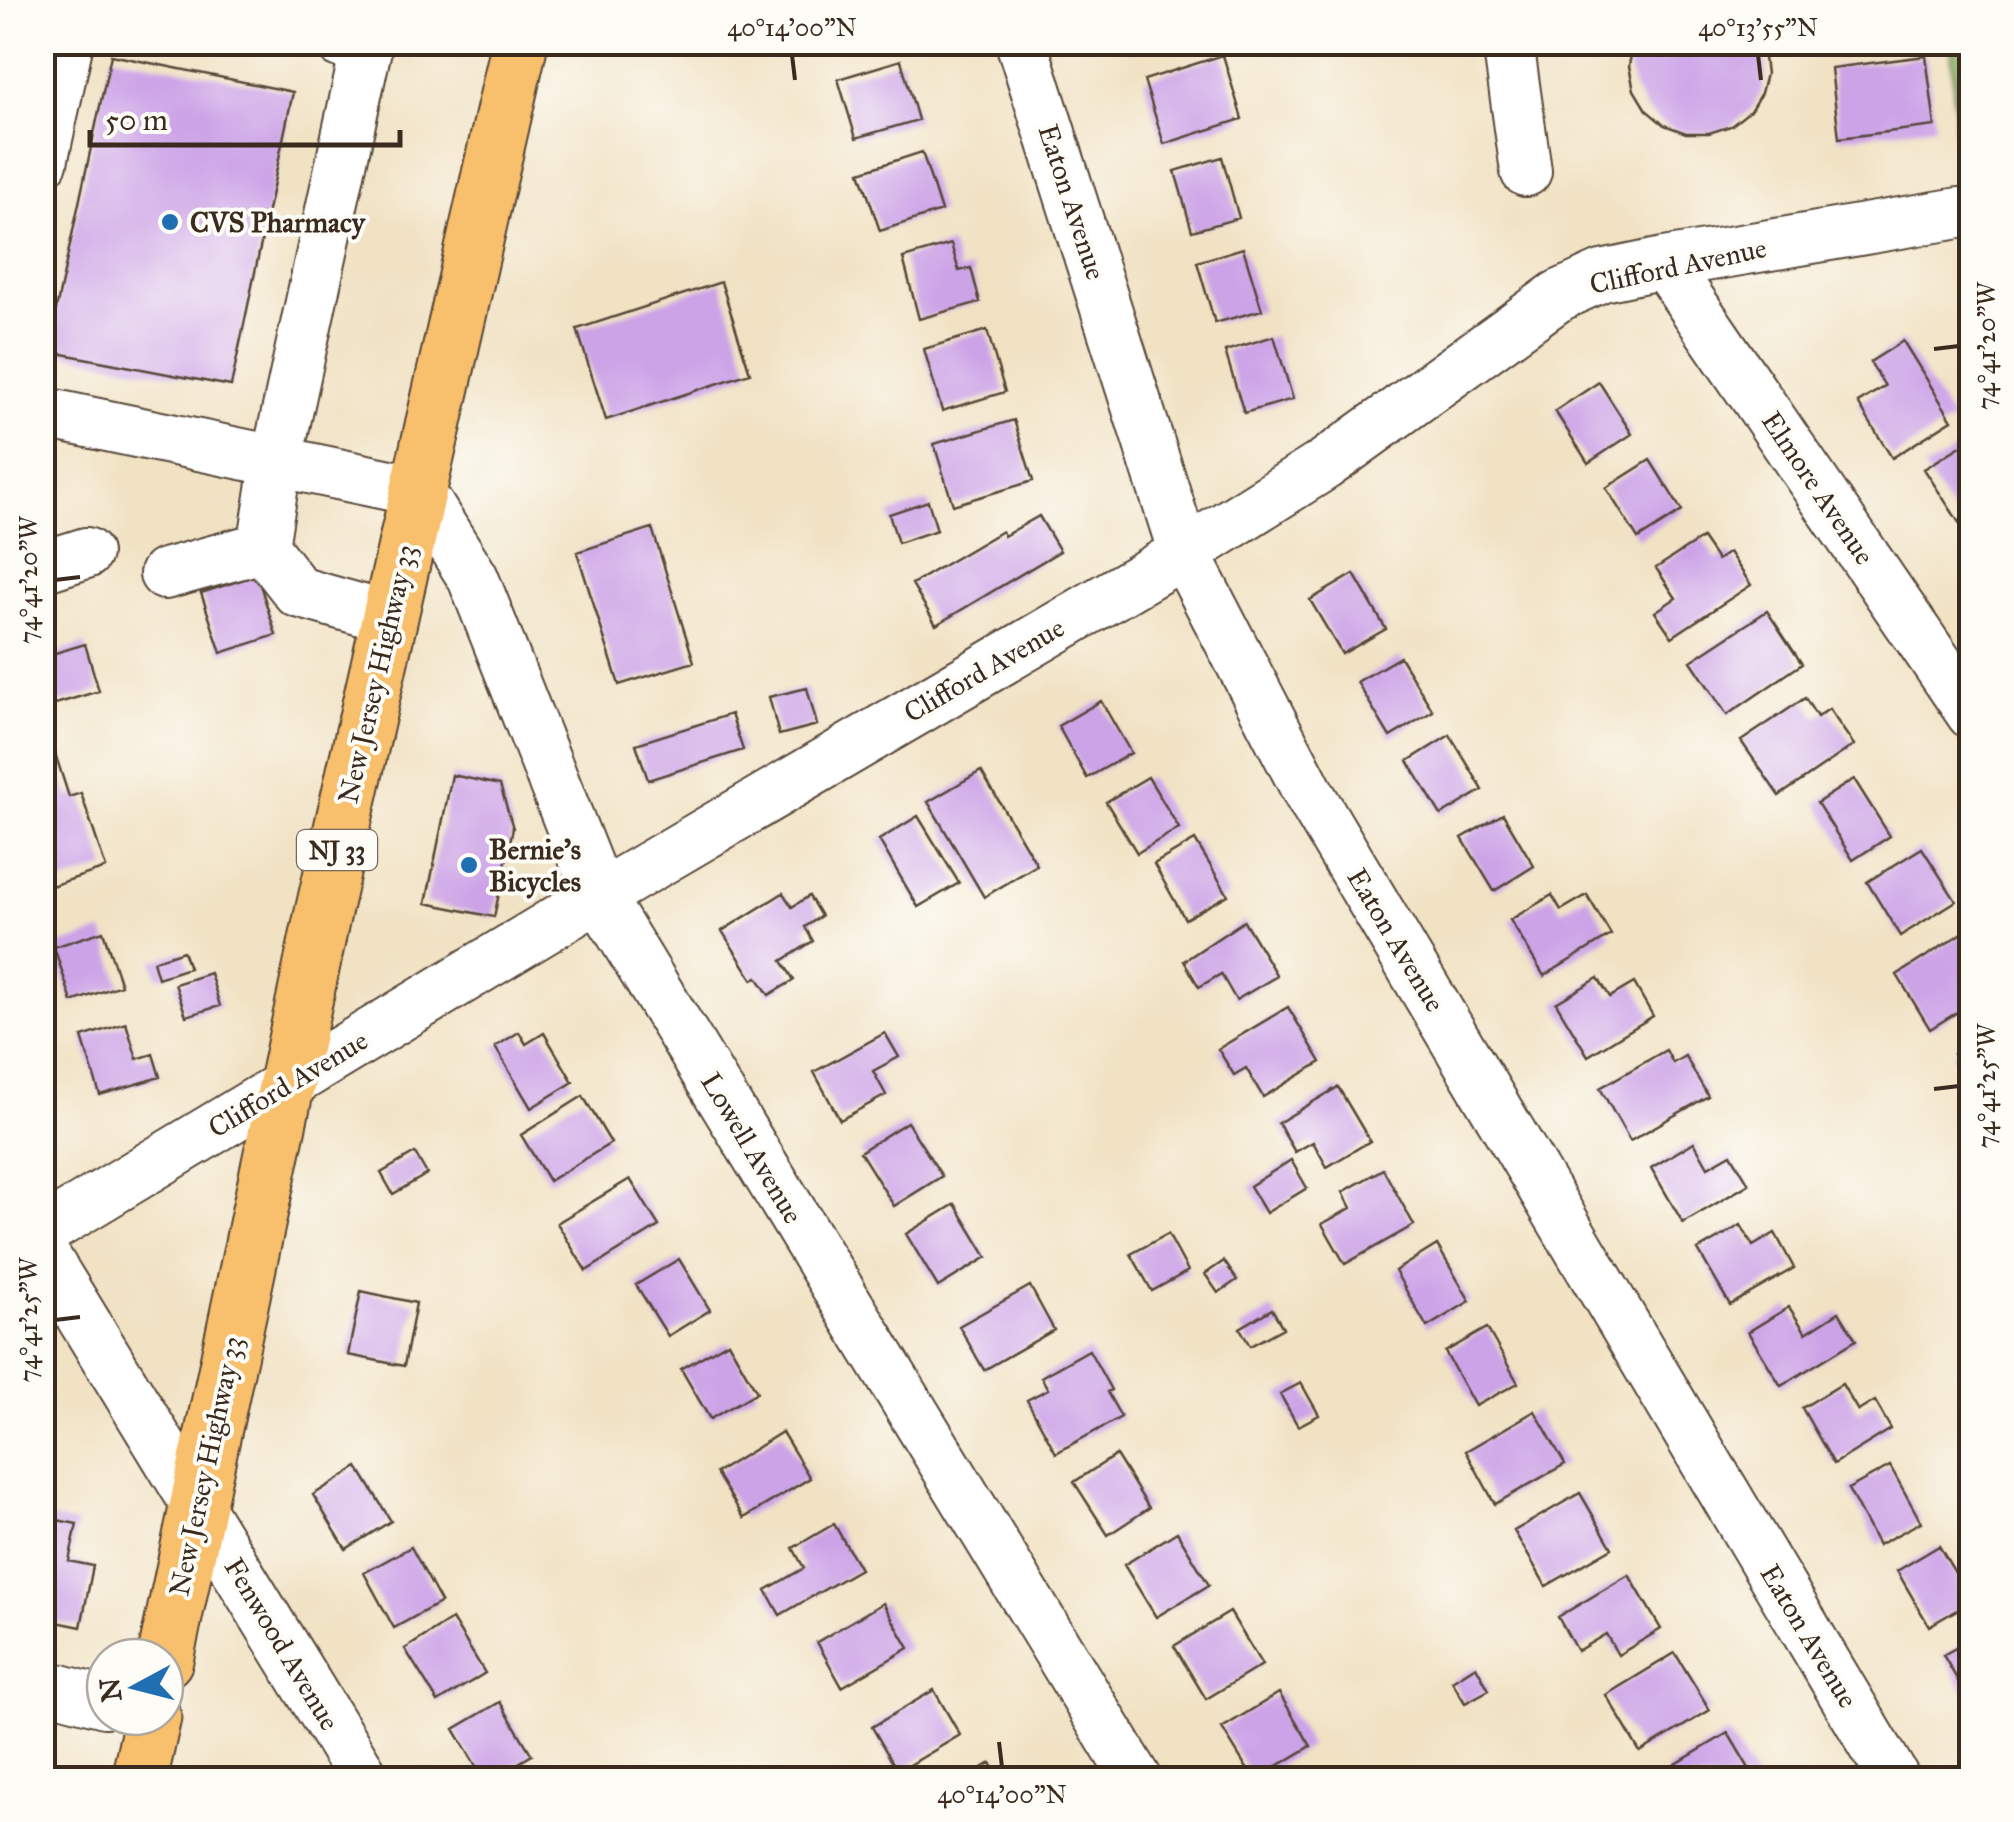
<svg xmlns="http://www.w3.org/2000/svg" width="2014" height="1822" font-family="'IM FELL Great Primer',serif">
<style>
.forest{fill:#8aaf64;stroke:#626c41;stroke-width:2.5}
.building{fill:#cca3e7}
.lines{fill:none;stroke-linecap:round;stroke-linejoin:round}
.minor-casing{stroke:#564637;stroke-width:54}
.major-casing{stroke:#564637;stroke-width:59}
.minor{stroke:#fff;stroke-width:50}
.major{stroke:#f8bf6c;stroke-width:55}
.ticks{fill:none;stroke:#3b2a1e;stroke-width:4}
.poi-dot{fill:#1f6fb2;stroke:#fdfcf7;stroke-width:4}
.labels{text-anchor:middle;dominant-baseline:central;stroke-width:8;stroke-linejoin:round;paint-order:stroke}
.shield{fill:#fdfcf7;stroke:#75695f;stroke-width:2.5}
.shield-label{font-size:25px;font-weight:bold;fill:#3b2a1e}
.street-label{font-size:28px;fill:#3b2a1e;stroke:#fdfcf7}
.poi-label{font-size:28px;font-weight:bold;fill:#3b2a1e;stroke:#fdfcf7;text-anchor:start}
.neatline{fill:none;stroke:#3b2a1e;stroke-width:4}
.ticks-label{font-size:25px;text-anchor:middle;fill:#3b2a1e}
</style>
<rect width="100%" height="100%" fill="#fdfcf7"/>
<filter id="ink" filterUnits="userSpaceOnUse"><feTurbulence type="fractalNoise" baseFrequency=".01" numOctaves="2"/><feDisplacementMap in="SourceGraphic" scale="20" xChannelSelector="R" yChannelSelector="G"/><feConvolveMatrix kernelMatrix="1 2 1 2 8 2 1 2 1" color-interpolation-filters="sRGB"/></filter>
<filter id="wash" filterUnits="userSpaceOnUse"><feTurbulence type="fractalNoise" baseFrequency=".0048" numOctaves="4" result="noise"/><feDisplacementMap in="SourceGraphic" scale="40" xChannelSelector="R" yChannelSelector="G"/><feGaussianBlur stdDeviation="2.25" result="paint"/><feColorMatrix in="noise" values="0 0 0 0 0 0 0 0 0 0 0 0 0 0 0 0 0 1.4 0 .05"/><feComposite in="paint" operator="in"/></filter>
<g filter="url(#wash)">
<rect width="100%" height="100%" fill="#f1e2c4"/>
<path class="forest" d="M1951,43H1971V162L1956,151Z"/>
<g id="blocks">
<path class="building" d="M1127,42H1157V43L1130,52Z
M1633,42H1762L1766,74L1761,93L1750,111L1731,126L1709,133H1686L1664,125L1646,110L1634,90L1629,66Z
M111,55L293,92L231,386L47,351Z
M1223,55L1242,119L1164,144L1144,80Z
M1926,56L1935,126L1839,138L1831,68Z
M901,60L918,120L856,138L838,79Z
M922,152L941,211L880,231L860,172Z
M1222,157L1239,218L1192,231L1175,171Z
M951,244L959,271L971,268L980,302L919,319L903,258Z
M1243,248L1262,310L1215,323L1197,262Z
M721,282L750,373L606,420L577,329Z
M987,330L1005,392L942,411L924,349Z
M1274,336L1293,399L1244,413L1225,351Z
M1903,341L1952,420L1892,458L1858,403L1885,386L1870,362Z
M1599,382L1632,434L1588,463L1555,411Z
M1014,420L1033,481L953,505L934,444Z
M1972,439V517L1960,524L1924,469Z
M1650,460L1682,511L1638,539L1606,488Z
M928,501L937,530L898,543L889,514Z
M1039,516L1060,551L936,625L912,584L1002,531L1004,536Z
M652,528L694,662L619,685L577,552Z
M1702,538L1717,560L1729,552L1751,585L1672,637L1655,612L1676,598L1656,568Z
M1354,574L1386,629L1342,654L1310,600Z
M257,575L276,635L221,653L201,593Z
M1767,611L1802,664L1727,715L1691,661Z
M85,644L99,691L42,708V657Z
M1400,657L1433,711L1390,737L1357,682Z
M807,688L817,725L779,735L769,697Z
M1805,698L1817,717L1829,709L1854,745L1779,796L1741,741Z
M1101,701L1131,753L1087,778L1058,726Z
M731,714L743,750L648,780L636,744Z
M1450,735L1483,790L1441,815L1408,761Z
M52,744L69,797L81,793L106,868L42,889V747Z
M981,771L1037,865L984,897L928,802Z
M452,775L500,785L513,828L494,917L426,903Z
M1148,777L1179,828L1137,853L1106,802Z
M1854,779L1890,836L1853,860L1817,803Z
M1503,814L1534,866L1494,891L1462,838Z
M918,816L959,883L918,907L879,840Z
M1195,840L1228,895L1185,919L1154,864Z
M1922,848L1956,901L1900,936L1867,882Z
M783,893L792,907L809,896L821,916L805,927L813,941L782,961L794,980L769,995L757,977L753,980L722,931Z
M1552,895L1561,910L1587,895L1611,935L1544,976L1510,920Z
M1244,921L1277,976L1236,1000L1221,974L1199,987L1184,961Z
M1972,927V1003L1930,1029L1897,975Z
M103,931L121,985L72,1002L54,947Z
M183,951L189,968L158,978L153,961Z
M210,973L220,1006L186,1016L175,984Z
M1598,978L1610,997L1634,983L1653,1016L1588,1056L1556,1003Z
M1288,1007L1321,1062L1263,1097L1246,1068L1234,1075L1218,1049Z
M126,1023L137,1059L153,1054L160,1077L100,1095L82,1037Z
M519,1032L526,1044L544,1033L573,1082L531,1108L495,1047Z
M885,1033L899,1057L873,1071L886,1095L840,1120L814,1072Z
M1972,1041V1082L1953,1054Z
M1666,1050L1673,1063L1685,1056L1708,1096L1630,1141L1600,1088Z
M1338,1087L1370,1141L1327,1167L1313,1142L1295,1152L1278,1123Z
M583,1096L611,1143L549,1181L521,1135Z
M907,1122L942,1176L894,1206L860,1152Z
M1694,1142L1708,1167L1731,1154L1749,1184L1683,1223L1651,1168Z
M415,1153L427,1174L393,1194L381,1173Z
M1291,1160L1307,1188L1266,1213L1250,1186Z
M1383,1169L1414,1225L1345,1264L1322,1224L1351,1208L1343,1192Z
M630,1179L659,1226L586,1271L557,1223Z
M955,1204L987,1257L938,1287L906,1234Z
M1741,1225L1753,1246L1775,1233L1794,1268L1730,1305L1698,1250Z
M1168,1234L1188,1271L1152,1291L1131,1254Z
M1437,1245L1470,1301L1427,1327L1395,1271Z
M679,1259L710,1310L668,1336L636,1285Z
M1224,1261L1237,1280L1218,1293L1205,1274Z
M1030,1286L1054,1330L984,1370L959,1326Z
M361,1291L416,1303L404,1366L348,1355Z
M1789,1307L1806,1333L1839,1312L1856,1340L1781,1386L1748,1332Z
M1272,1309L1283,1328L1250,1346L1240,1328Z
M1487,1328L1518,1383L1475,1406L1445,1352Z
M728,1342L757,1392L710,1419L681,1369Z
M1089,1350L1111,1390L1107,1392L1121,1417L1056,1453L1027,1400L1048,1389L1041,1377Z
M1301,1383L1319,1415L1298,1426L1280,1394Z
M1842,1384L1858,1411L1875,1401L1891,1429L1834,1464L1802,1408Z
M1535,1411L1565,1464L1495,1504L1466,1451Z
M782,1432L810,1478L744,1518L716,1473Z
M1116,1455L1149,1508L1108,1535L1074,1482Z
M1890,1466L1921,1522L1878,1545L1848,1489Z
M358,1467L391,1521L346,1549L313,1495Z
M1580,1493L1612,1548L1546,1586L1514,1531Z
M42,1517L77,1524L69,1561L93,1566L81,1627L42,1619Z
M834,1524L860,1569L780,1615L766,1590L804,1568L793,1548Z
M1177,1532L1209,1585L1156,1617L1124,1565Z
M1939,1546L1972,1601L1929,1626L1897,1571Z
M411,1547L441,1602L394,1628L364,1573Z
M1629,1575L1661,1629L1618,1655L1606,1634L1577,1651L1558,1617Z
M883,1603L909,1648L842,1687L817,1642Z
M1230,1612L1262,1665L1206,1699L1174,1646Z
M452,1619L485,1673L438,1702L405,1649Z
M1972,1639V1705L1943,1655Z
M1675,1653L1710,1710L1640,1752L1606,1695Z
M1476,1666L1489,1690L1465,1703L1452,1681Z
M934,1690L960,1735L898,1772L872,1727Z
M1279,1693L1311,1746L1254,1780L1222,1728Z
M500,1702L532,1755L490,1780H484L454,1729Z
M1728,1733L1756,1780H1672L1666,1770Z
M991,1763L1001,1780H963Z"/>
</g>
</g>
<g filter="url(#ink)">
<use href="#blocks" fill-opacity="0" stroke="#564637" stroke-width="2.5"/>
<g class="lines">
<defs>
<path id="minor" d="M340,42L366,49L277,459L263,547L298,592L390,618
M1021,42L1184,553L1309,794L1895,1780
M1508,42L1526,171
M42,162L68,42
M1664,263L1972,714
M42,409L50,414L419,491L473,578L599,896L1137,1780
M42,567L86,553
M165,574L263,547
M42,1232L599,896L1184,553L1324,465L1558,296L1602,276L1664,263L1959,213
M42,1252L365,1780
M42,1685L105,1702"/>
<path id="major" d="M165,1660L322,917L520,42
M139,1780L153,1717"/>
</defs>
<use href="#minor" class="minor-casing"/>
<use href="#major" class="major-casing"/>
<use href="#minor" class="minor"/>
<use href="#major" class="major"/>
</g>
</g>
<path class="ticks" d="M792,55L795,80M1758,55L1761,80M1934,349L1959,346M55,580L80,577M1934,1089L1959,1086M55,1320L80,1317M999,1742L1002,1767"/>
<g class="poi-dot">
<circle cx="170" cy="222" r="10"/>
<circle cx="469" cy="865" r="10"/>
</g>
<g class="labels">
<rect class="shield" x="297" y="830" width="80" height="40" rx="8"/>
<g class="shield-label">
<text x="337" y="850">NJ 33</text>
</g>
<g class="street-label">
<text transform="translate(1072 202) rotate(72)">Eaton Avenue</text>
<text transform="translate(1678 266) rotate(-12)">Clifford Avenue</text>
<text transform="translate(1818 488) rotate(56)">Elmore Avenue</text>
<text transform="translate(984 670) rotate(-30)">Clifford Avenue</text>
<text transform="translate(377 674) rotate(-77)">New Jersey Highway 33</text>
<text transform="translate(1396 940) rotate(59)">Eaton Avenue</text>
<text transform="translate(288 1084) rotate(-31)">Clifford Avenue</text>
<text transform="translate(752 1148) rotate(59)">Lowell Avenue</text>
<text transform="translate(206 1466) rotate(-78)">New Jersey Highway 33</text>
<text transform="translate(1809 1636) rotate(59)">Eaton Avenue</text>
<text transform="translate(282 1644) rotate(59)">Fenwood Avenue</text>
</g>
<g class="poi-label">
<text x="190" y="222">CVS Pharmacy</text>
<text x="489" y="849">Bernie's<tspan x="489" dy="32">Bicycles</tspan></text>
</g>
</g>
<rect width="2014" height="1822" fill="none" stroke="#fdfcf7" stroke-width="110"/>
<g transform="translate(135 1687) rotate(263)"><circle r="48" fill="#fdfcf7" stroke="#afa8a0" stroke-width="2.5"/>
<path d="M0-8L18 38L0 25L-18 38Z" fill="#1f6fb2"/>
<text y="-15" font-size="28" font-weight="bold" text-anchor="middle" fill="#3b2a1e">N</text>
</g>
<path d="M90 130v15h310v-15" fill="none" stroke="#3b2a1e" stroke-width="5"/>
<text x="105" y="130" font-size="30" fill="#3b2a1e" stroke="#fdfcf7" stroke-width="8" paint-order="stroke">50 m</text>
<rect x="55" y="55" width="1904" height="1712" class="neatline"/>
<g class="ticks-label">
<text x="792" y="36">40°14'00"N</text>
<text x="1758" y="36">40°13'55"N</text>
<text transform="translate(1986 346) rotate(-90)" y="9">74°41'20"W</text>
<text transform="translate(28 580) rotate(-90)" y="9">74°41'20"W</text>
<text transform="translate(1986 1086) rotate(-90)" y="9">74°41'25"W</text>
<text transform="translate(28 1320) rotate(-90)" y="9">74°41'25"W</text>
<text x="1002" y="1803">40°14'00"N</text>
</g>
</svg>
